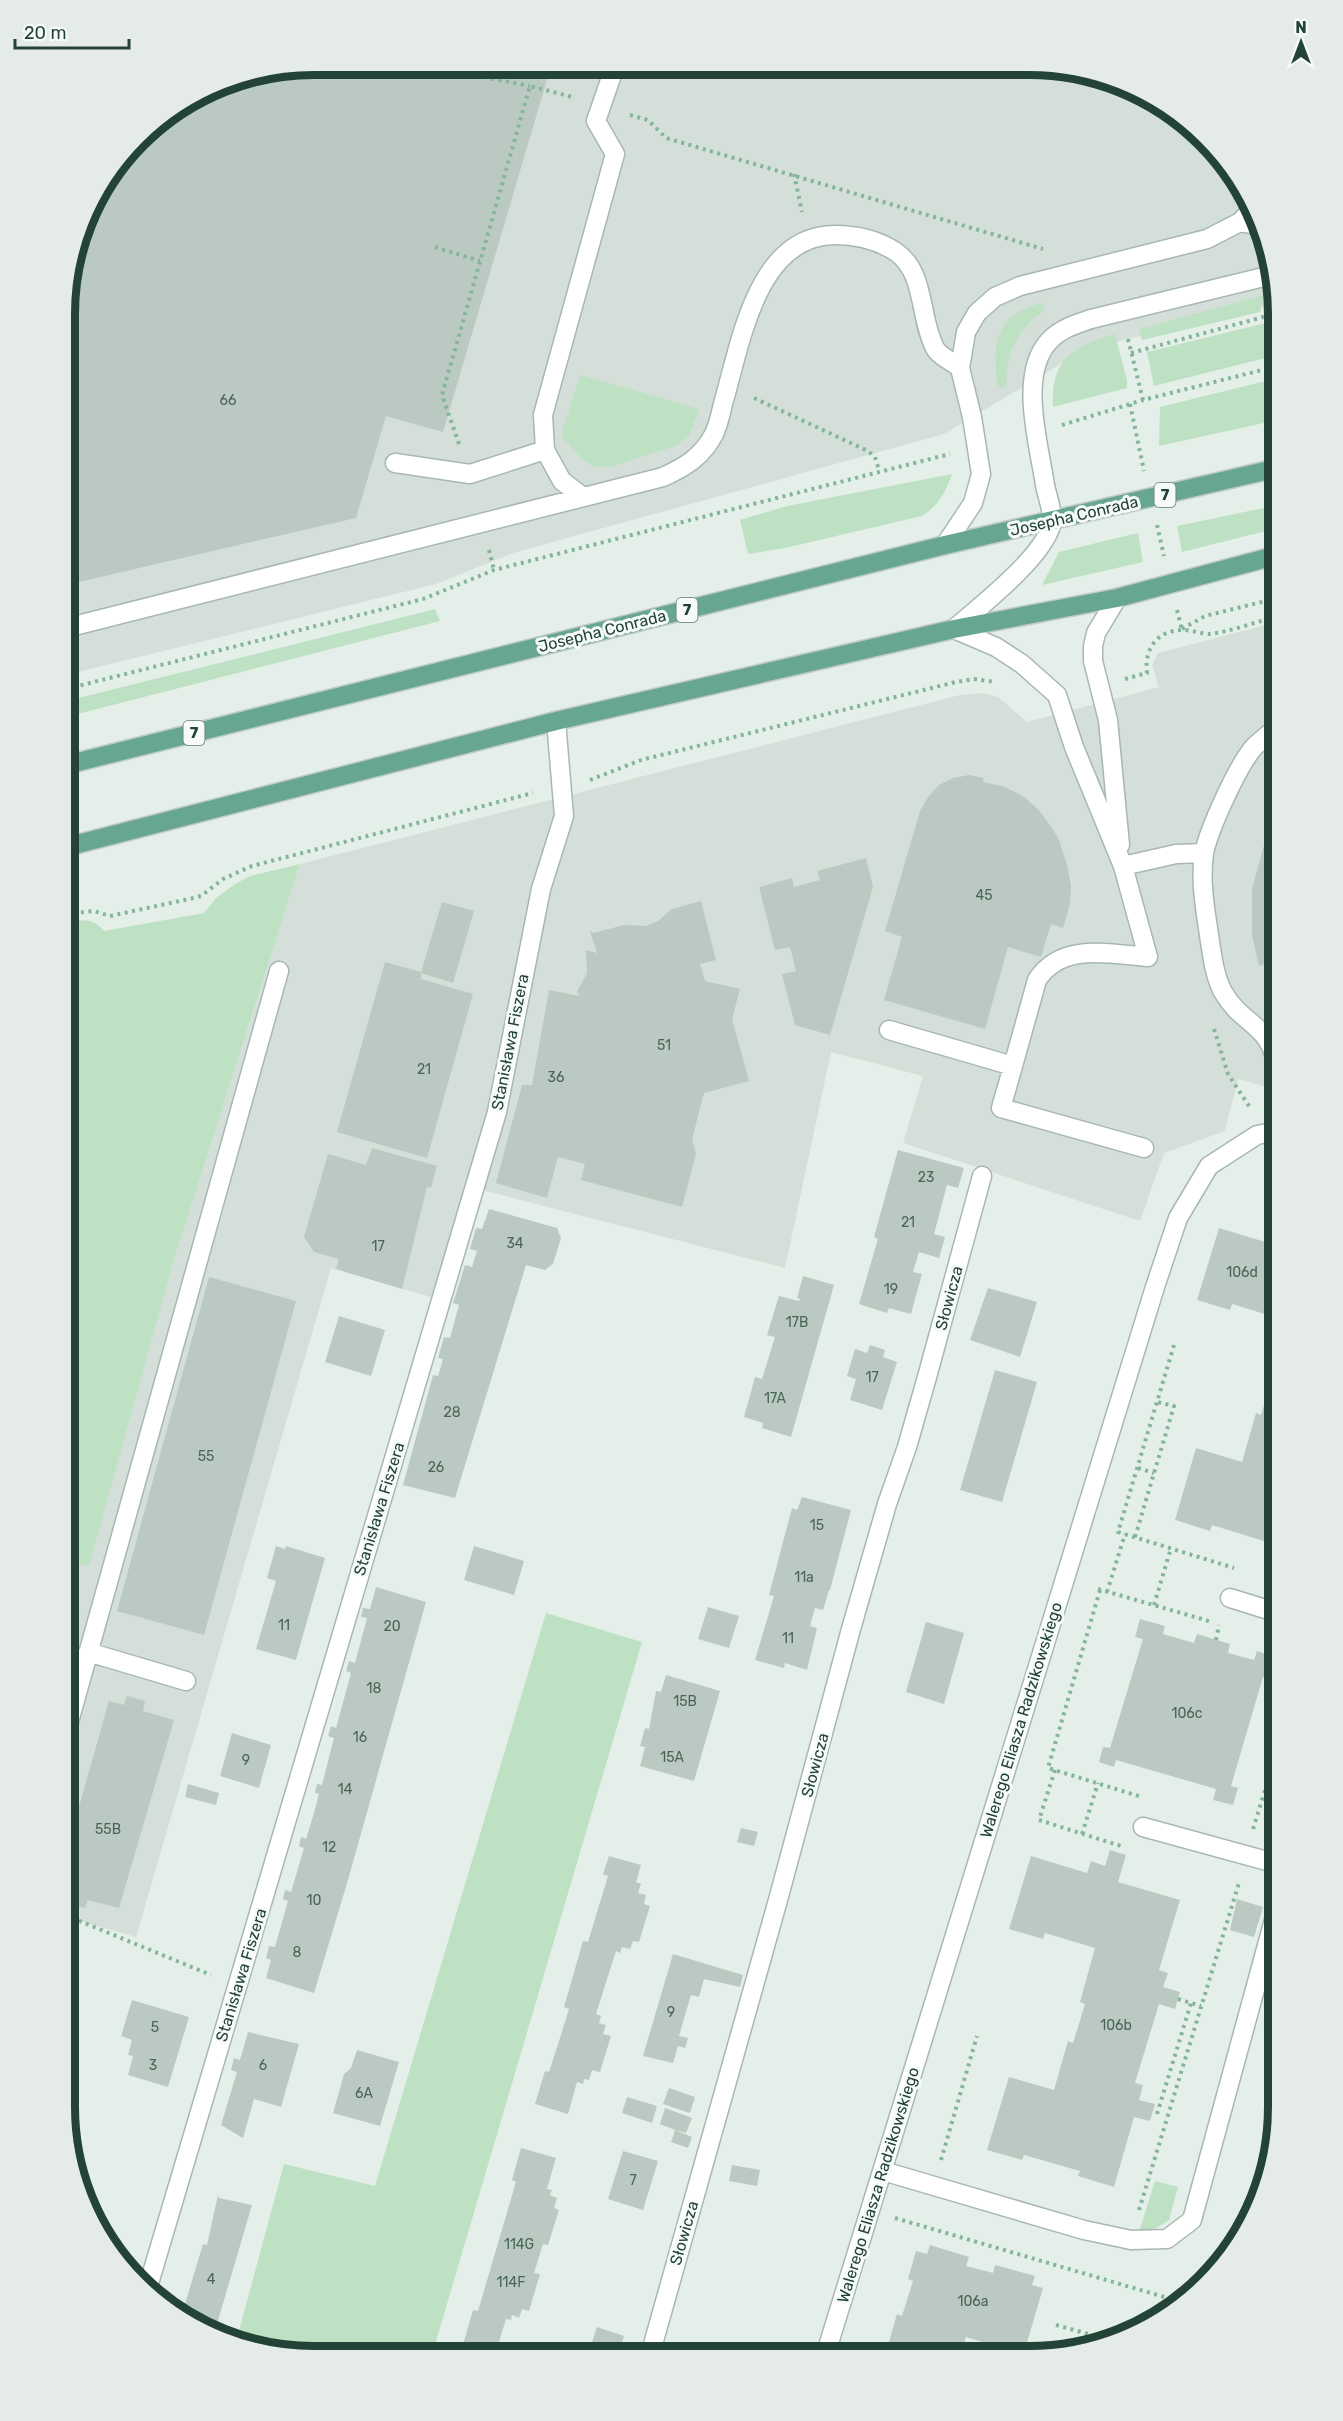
<svg xmlns="http://www.w3.org/2000/svg" width="1343" height="2421" font-family="Rubik,sans-serif">
<style>
.built{fill:#d3dfd8}
.green{fill:#bee1c3}
.building{fill:#bacac2}
.lines{fill:none;stroke-linecap:round;stroke-linejoin:round}
.service-casing{stroke:#a7b8b0;stroke-width:21}
.minor-casing{stroke:#a7b8b0;stroke-width:21}
.primary-casing{stroke:#c1cac7;stroke-width:21}
.path{stroke:#84b49f;stroke-width:4;stroke-dasharray:3 4.5;stroke-linecap:butt}
.service{stroke:#fff;stroke-width:18}
.minor{stroke:#fff;stroke-width:18}
.primary{stroke:#68a78f;stroke-width:18}
.labels{text-anchor:middle;dominant-baseline:central;stroke-width:6;stroke-linejoin:round;paint-order:stroke}
.number-label{font-size:14px;fill:#496559}
.shield{fill:#f6fbf8;stroke:#627a70;stroke-width:1.5}
.shield-label{font-size:15px;font-weight:bold;fill:#234336}
.street-label{font-size:16px;fill:#234336;stroke:#f6fbf8}
.rim{fill:none;stroke:#234336;stroke-width:8}
</style>
<rect width="100%" height="100%" fill="#e5efe9"/>
<path class="built" d="M314,65L1078,69L1139,90L1193,126L1236,175L1265,233L1277,303L1086,349L944,434L513,553L436,584L66,675L67,281L90,203L149,127L219,83Z
M1278,622V1090L1238,1079L1225,1131L1164,1153L1140,1221L903,1143L923,1076L831,1052L785,1268L482,1190L451,1303L331,1268L136,1937L65,1917V1577L69,1562L89,1565L174,1260L300,864L960,695L983,693L998,697L1027,722L1159,687L1152,665L1158,653Z"/>
<path class="green" d="M1264,295L1260,312L1142,340L1139,329Z
M1042,303L1045,310C1029,321 1016,336 1010,354C1007,365 1008,377 1005,387L1001,388L997,384C993,341 995,315 1042,303Z
M1278,320V355L1154,386L1147,352Z
M1115,334L1127,380V388L1053,407C1050,360 1073,346 1115,334Z
M580,375L699,409L690,434L676,446L609,467H596L583,460L561,436Z
M1278,378V420L1159,446L1160,407Z
M952,474C946,492 938,506 922,516L785,548L748,554L740,520L787,506Z
M1278,505V528L1182,552L1177,526Z
M1138,533L1143,562L1042,585L1059,552Z
M435,609L440,621L66,717V701Z
M300,864L174,1260L89,1566L69,1562L65,1577L66,923C82,919 93,918 104,931L204,913L216,898L235,884L250,876Z
M546,1613L642,1642L432,2355L281,2354L236,2342L284,2164L375,2186Z
M1155,2181L1178,2187L1169,2220L1150,2232H1139Z"/>
<path class="building" d="M314,65L551,66L443,432L386,416L356,518L66,585L67,281L90,203L149,127L219,83Z
M969,775L984,778L983,782L1005,787L1024,797L1039,810L1058,837L1067,865L1071,886L1070,904L1063,928L1051,924L1041,957L1008,947L985,1029L884,1000L902,937L885,931L920,811L928,797L939,785L953,778Z
M1278,816V960L1259,966L1252,935V889L1264,845Z
M866,858L873,887L830,1035L795,1025L782,974L796,971L790,947L775,950L759,887L792,878L794,887L820,880L817,871Z
M701,901L716,960L700,964L705,981L740,989L732,1019L749,1081L704,1093L692,1139L696,1154L682,1207L581,1180L585,1164L558,1157L547,1198L496,1183L522,1085H532L549,990L580,996L577,992L587,973L586,950L597,953L590,931L594,933L624,925L646,926L658,921L672,909Z
M442,902L474,911L453,983L421,973V979L473,994L427,1158L337,1132L385,962L421,972Z
M372,1148L437,1166L431,1188L427,1187L402,1289L336,1269L339,1259L314,1252L304,1237L328,1154L366,1165Z
M898,1150L964,1168L958,1188L947,1185L934,1234L945,1237L939,1258L919,1252L913,1272L922,1274L911,1314L889,1308L887,1313L859,1304L878,1239L874,1237Z
M489,1209L557,1228L561,1238L553,1264L545,1270L526,1265L455,1498L403,1485L433,1375L438,1376L443,1359L438,1358L444,1337L450,1338L459,1305L453,1303L465,1265L472,1267L477,1251L470,1249L476,1228L482,1229Z
M1219,1228L1275,1245L1278,1234V1318L1232,1304L1230,1310L1197,1300Z
M803,1276L834,1285L791,1437L762,1428L763,1423L744,1417L755,1377L762,1379L775,1337L767,1335L779,1296L799,1301L800,1299L797,1298Z
M209,1277L296,1301L204,1635L117,1611Z
M988,1288L1037,1302L1020,1357L970,1340Z
M339,1316L385,1330L371,1376L325,1362Z
M1278,1339V1551L1266,1548L1267,1542L1212,1525L1210,1531L1175,1520L1196,1448L1242,1462L1256,1413L1261,1415L1273,1376L1267,1374Z
M870,1345L885,1350L883,1357L897,1362L882,1410L850,1400L856,1379L847,1376L855,1349L867,1353Z
M995,1370L1037,1382L1002,1502L960,1490Z
M802,1497L851,1510L830,1590H829L823,1610L815,1608L810,1626L817,1628L807,1670L785,1663L784,1668L755,1660L774,1596L769,1595L792,1508L797,1510Z
M276,1546L285,1549L286,1546L325,1558L296,1660L256,1649L276,1581L267,1578Z
M474,1546L524,1561L514,1595L464,1580Z
M376,1587L426,1602L348,1880L314,1993L266,1978L271,1960L266,1958L269,1946L275,1947L288,1901L283,1899L285,1890L291,1892L304,1848L299,1846L301,1837L306,1839L314,1813L319,1794L315,1793L317,1784L322,1785L334,1738L328,1736L331,1726L336,1728L351,1673L346,1671L349,1661L355,1663L367,1618L361,1617L363,1608L370,1609Z
M708,1607L739,1616L729,1648L698,1639Z
M1140,1619L1165,1626L1163,1634L1194,1643L1197,1634L1230,1644L1228,1653L1254,1660L1257,1651L1278,1658L1272,1680L1263,1677L1231,1786L1238,1788L1233,1805L1213,1800L1216,1789L1116,1760L1114,1767L1099,1762L1103,1747L1110,1748L1143,1639L1135,1637Z
M926,1622L964,1633L944,1704L906,1692Z
M666,1675L720,1691L694,1781L640,1766L645,1747L640,1746L645,1728L649,1729L656,1691L661,1692Z
M127,1696L145,1701L143,1711L174,1720L119,1908L88,1900L85,1908L67,1903L70,1894L65,1893V1856L109,1701L124,1705Z
M232,1733L271,1745L259,1788L220,1776Z
M188,1784L219,1793L216,1805L185,1797Z
M741,1828L758,1832L754,1846L737,1842Z
M1110,1850L1126,1855L1118,1882L1180,1900L1159,1970L1168,1973L1163,1987L1180,1992L1175,2009L1159,2004L1135,2083L1143,2085L1139,2100L1155,2104L1150,2121L1134,2117L1114,2187L1078,2176L1080,2171L1024,2155L1022,2160L987,2150L1009,2077L1054,2090L1068,2041L1073,2043L1085,2004L1080,2002L1095,1948L1045,1933L1043,1939L1009,1929L1031,1856L1087,1873L1091,1861L1105,1866Z
M609,1856L641,1865L636,1882L641,1884L638,1893L646,1895L644,1904L650,1906L639,1942L633,1941L630,1949L622,1947L620,1953L616,1951L596,2014L601,2016L599,2023L606,2025L603,2034L611,2036L600,2072L592,2070L589,2080L584,2079L583,2084L577,2082L568,2114L535,2104L545,2071L549,2072L559,2041L569,2009L564,2007L583,1941L588,1942L608,1876L603,1874Z
M1237,1899L1263,1907L1254,1937L1230,1930Z
M673,1954L743,1975L740,1987L704,1979L699,1997L691,1995L679,2036L688,2038L685,2048L678,2046L673,2063L643,2056Z
M132,2000L189,2017L168,2087L128,2075L133,2056L128,2055L132,2040L121,2036Z
M248,2032L299,2044L281,2107L254,2099L243,2138L221,2125L237,2072L231,2070L234,2058L240,2060Z
M357,2050L399,2062L380,2126L333,2113L344,2074L351,2068Z
M669,2088L695,2097L690,2113L663,2104Z
M627,2097L657,2106L652,2123L622,2113Z
M665,2108L692,2118L686,2133L675,2130L692,2137L688,2148L671,2142L675,2130L660,2124Z
M521,2148L556,2158L547,2189L552,2190L550,2195L557,2198L554,2208L559,2210L548,2245L543,2244L534,2273L540,2274L529,2311L522,2309L519,2318L512,2315L511,2320L506,2319L495,2355H460L473,2310L478,2311L516,2182L512,2180Z
M623,2151L658,2161L643,2210L608,2199Z
M732,2165L760,2170L757,2186L729,2181Z
M1258,2185L1263,2187L1260,2202L1248,2223Z
M218,2195L219,2198L252,2205L217,2324L215,2322L185,2313L182,2314L203,2244L207,2245Z
M930,2245L969,2257L966,2266L993,2273L995,2265L1035,2276L1032,2285L1043,2288L1026,2346L1015,2342L1012,2351L966,2337L960,2356H891L894,2344L889,2342L897,2314L902,2316L913,2281L908,2279L916,2251L927,2254Z
M597,2327L624,2336L619,2351L592,2342Z"/>
<g class="lines">
<defs>
<path id="service" d="M1240,222L1261,226
M395,463L470,474L545,450
M583,497L562,481L545,450L543,415L615,154L596,121L615,66
M945,545L973,503L981,474L972,417L960,368L966,332L977,313L995,297L1020,286L1207,239L1240,222L1253,209
M1117,598L1096,633L1093,646V661L1108,720L1120,845
M66,628L663,477C685,467 702,457 714,434C719,424 721,411 724,400C741,342 757,235 835,235C856,235 878,240 896,252C926,273 919,318 935,348C939,356 953,362 960,368
M1123,866L1176,854L1204,853
M889,1030L1013,1066L1037,980C1061,942 1109,954 1148,957L1123,866L1074,747L1057,695L1022,664L996,647L954,629C979,607 1048,554 1052,521C1053,511 1047,496 1045,485C1039,444 1017,372 1051,339C1062,328 1077,324 1091,319L1272,275
M1013,1066L1001,1108L1144,1148
M1278,1072C1272,1023 1244,1028 1223,992C1214,975 1212,954 1209,935C1205,908 1200,881 1204,853C1209,829 1238,765 1254,747C1262,739 1271,733 1278,726
M1230,1598L1278,1613
M88,1652L186,1681
M65,1736L279,971
M1143,1827L1278,1864
M883,2171L1084,2230L1131,2240L1167,2239L1192,2220L1278,1905"/>
<path id="minor" d="M147,2290L497,1112L541,889L564,816L556,721
M650,2355L778,1900L851,1629L887,1504L907,1447L927,1377L982,1176
M825,2356L1155,1287L1178,1218L1209,1166L1257,1135L1278,1131"/>
<path id="primary" d="M66,765L945,545L1278,468
M66,847L556,721L954,629L1117,598L1278,555"/>
</defs>
<use href="#service" class="service-casing"/>
<use href="#minor" class="minor-casing"/>
<use href="#primary" class="primary-casing"/>
<path class="path" d="M484,77L530,86
M630,115L648,120L666,138L1043,249
M794,174L802,212
M435,247L480,261
M1128,339L1143,400
M1131,353L1278,313
M754,398L868,451L875,457L879,470
M1130,404L1144,471
M1062,425L1143,400L1278,366
M459,444L442,395L530,86L572,97
M1157,525L1164,556
M489,550L494,570
M1177,610L1182,630
M1182,629L1205,616L1278,598
M1125,679L1147,673C1144,649 1157,630 1183,630C1192,630 1201,634 1210,634C1229,632 1259,621 1278,616
M66,689L423,599L494,570L950,454
M590,780L641,760L956,682L974,679L995,682
M66,914L94,911L110,916L189,899L201,896L223,879L252,866L533,793
M1214,1029L1228,1074L1251,1109
M1174,1345L1118,1532L1234,1568
M1138,1468L1154,1473
M1135,1537L1174,1406L1157,1402
M1098,1589L1212,1622
M1100,1590L1048,1768L1142,1797
M1107,1592L1125,1534
M1154,1605L1171,1548
M1216,1640L1219,1625
M1055,1770L1039,1820L1121,1846
M1253,1829L1278,1748
M1082,1834L1098,1783
M65,1915L211,1975
M1178,1999L1201,2006
M65,2027L70,1978L65,1977
M1157,2114L1191,2003
M941,2160L977,2036
M1139,2210L1239,1883
M895,2218L1171,2299L1167,2313
M1056,2325L1114,2341"/>
<use href="#service" class="service"/>
<use href="#minor" class="minor"/>
<use href="#primary" class="primary"/>
</g>
<g class="labels">
<g class="number-label">
<text x="228" y="400">66</text>
<text x="984" y="895">45</text>
<text x="664" y="1045">51</text>
<text x="424" y="1069">21</text>
<text x="556" y="1077">36</text>
<text x="926" y="1177">23</text>
<text x="908" y="1222">21</text>
<text x="515" y="1243">34</text>
<text x="378" y="1246">17</text>
<text x="1242" y="1272">106d</text>
<text x="891" y="1289">19</text>
<text x="797" y="1322">17B</text>
<text x="872" y="1377">17</text>
<text x="775" y="1398">17A</text>
<text x="452" y="1412">28</text>
<text x="206" y="1456">55</text>
<text x="436" y="1467">26</text>
<text x="817" y="1525">15</text>
<text x="804" y="1577">11a</text>
<text x="284" y="1625">11</text>
<text x="392" y="1626">20</text>
<text x="788" y="1638">11</text>
<text x="374" y="1688">18</text>
<text x="685" y="1701">15B</text>
<text x="1187" y="1713">106c</text>
<text x="360" y="1737">16</text>
<text x="672" y="1757">15A</text>
<text x="246" y="1760">9</text>
<text x="345" y="1789">14</text>
<text x="108" y="1829">55B</text>
<text x="329" y="1847">12</text>
<text x="314" y="1900">10</text>
<text x="297" y="1952">8</text>
<text x="671" y="2012">9</text>
<text x="1116" y="2025">106b</text>
<text x="155" y="2027">5</text>
<text x="153" y="2065">3</text>
<text x="263" y="2065">6</text>
<text x="364" y="2093">6A</text>
<text x="633" y="2180">7</text>
<text x="519" y="2244">114G</text>
<text x="211" y="2279">4</text>
<text x="511" y="2282">114F</text>
<text x="973" y="2301">106a</text>
</g>
<g class="shield">
<rect x="1154.5" y="483" width="21" height="24" rx="4.5"/>
<rect x="676.5" y="598" width="21" height="24" rx="4.5"/>
<rect x="183.5" y="721" width="21" height="24" rx="4.5"/>
</g>
<g class="shield-label">
<text x="1165" y="495">7</text>
<text x="687" y="610">7</text>
<text x="194" y="733">7</text>
</g>
<g class="street-label">
<text transform="translate(1074 516) rotate(-13)">Josepha Conrada</text>
<text transform="translate(602 631) rotate(-14)">Josepha Conrada</text>
<text transform="translate(510 1042) rotate(-79)">Stanisława Fiszera</text>
<text transform="translate(949 1298) rotate(-75)">Słowicza</text>
<text transform="translate(379 1509) rotate(-73)">Stanisława Fiszera</text>
<text transform="translate(1021 1720) rotate(-73)">Walerego Eliasza Radzikowskiego</text>
<text transform="translate(815 1765) rotate(-75)">Słowicza</text>
<text transform="translate(241 1975) rotate(-73)">Stanisława Fiszera</text>
<text transform="translate(878 2185) rotate(-73)">Walerego Eliasza Radzikowskiego</text>
<text transform="translate(684 2233) rotate(-74)">Słowicza</text>
</g>
</g>
<path d="M0 0H1343V2421H0ZM314 75H1029A239 239 0 0 1 1268 314V2107A239 239 0 0 1 1029 2346H314A239 239 0 0 1 75 2107V314A239 239 0 0 1 314 75Z" fill="#e5ece8" fill-rule="evenodd"/>
<path class="rim" d="M314 75H1029A239 239 0 0 1 1268 314V2107A239 239 0 0 1 1029 2346H314A239 239 0 0 1 75 2107V314A239 239 0 0 1 314 75Z"/>
<g transform="translate(1301 42)" stroke="#f6fbf8" stroke-width="4.5" paint-order="stroke">
<path d="M0-4.5L10 22L0 15L-10 22Z" fill="#234336"/>
<text y="-9" font-size="16" font-weight="bold" text-anchor="middle" fill="#234336">N</text>
</g>
<path d="M15 39v9h114v-9" fill="none" stroke="#234336" stroke-width="3"/>
<text x="24" y="39" font-size="18" fill="#234336" stroke="#f6fbf8" stroke-width="4.5" paint-order="stroke">20 m</text>
</svg>
